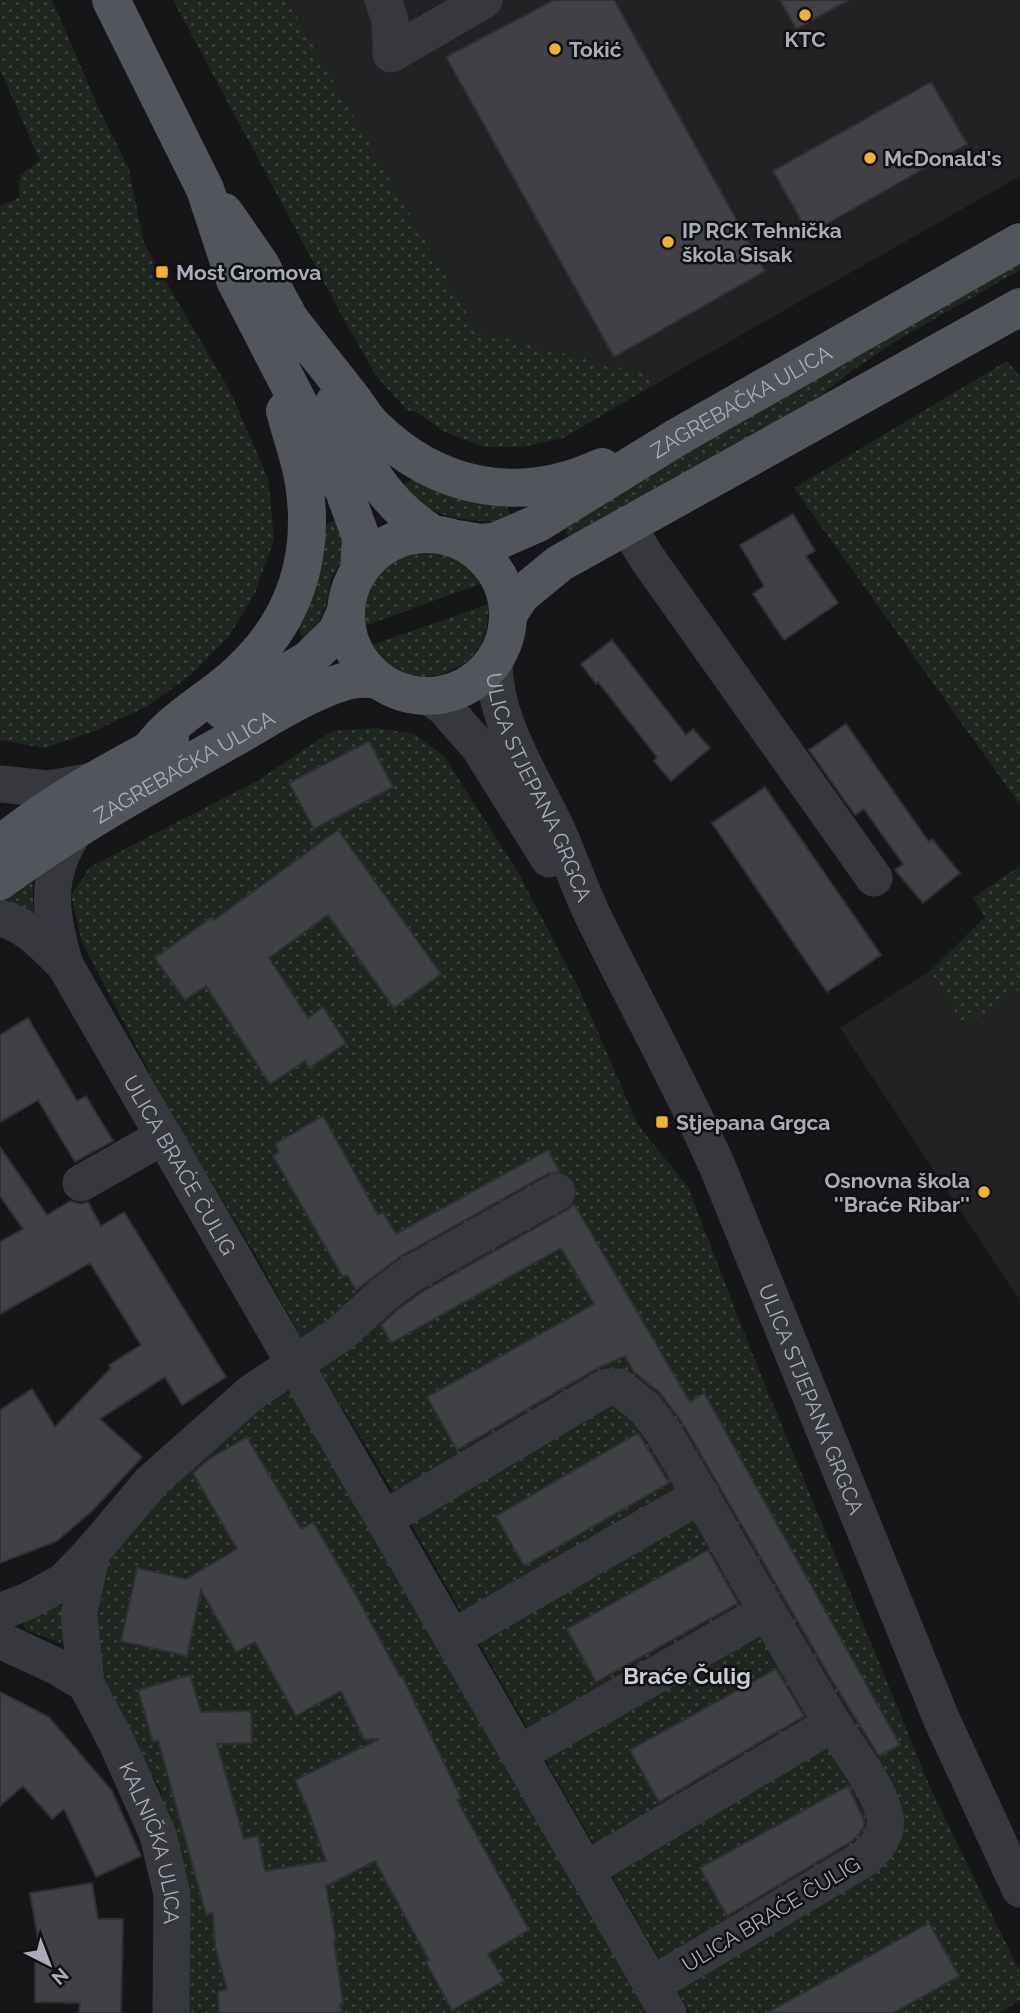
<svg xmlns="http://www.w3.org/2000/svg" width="1020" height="2013" font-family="Raleway,sans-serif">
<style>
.built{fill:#222225}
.grass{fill:url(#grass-dots)}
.building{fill:#404145;stroke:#303034;stroke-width:2}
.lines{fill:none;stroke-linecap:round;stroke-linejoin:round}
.minor{stroke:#37383d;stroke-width:37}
.major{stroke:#53555c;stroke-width:38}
.poi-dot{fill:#f2b134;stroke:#111113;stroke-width:2.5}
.labels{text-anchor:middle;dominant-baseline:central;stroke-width:5;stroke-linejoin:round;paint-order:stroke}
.poi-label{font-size:21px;font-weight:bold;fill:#a8adb8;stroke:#111113;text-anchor:start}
.street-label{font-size:21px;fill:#a8adb8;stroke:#111113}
.neighbourhood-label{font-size:23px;font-weight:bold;fill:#c9ccd4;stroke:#111113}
</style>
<defs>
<pattern id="grass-dots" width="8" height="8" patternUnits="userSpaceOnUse" patternTransform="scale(1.75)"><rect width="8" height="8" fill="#1e261f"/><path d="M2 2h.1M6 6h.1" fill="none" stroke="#3c433d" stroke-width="1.8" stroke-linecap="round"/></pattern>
</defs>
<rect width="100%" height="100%" fill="#161618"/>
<path class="built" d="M287,0H1020V176L664,379L477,331Z
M930,971L964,1025L1020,990V1301L840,1028Z"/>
<path class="grass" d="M0,0H52L99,109L129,169L144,244L230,391L268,478L274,539L255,593L229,636L191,675L148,706L92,732L44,748L0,740V206L19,198L20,175L40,161L0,69Z
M173,0H287L477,331L664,379L563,438L523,447H483L445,432L416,412L407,410L377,377L348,327Z
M1020,260V270L899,339L850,372L823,394L766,432L572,544L562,523Z
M1007,361L1020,377V805L794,488Z
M417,477L504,501L514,521C467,522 435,521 400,487Z
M342,518L343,552L339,565L331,579L327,602L316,630L305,645L297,626L323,526Z
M424,551C449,553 467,562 483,583L364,626C361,584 384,559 424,551Z
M488,604C488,617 487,630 482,642C467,672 427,685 397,671C385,665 377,656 369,646Z
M376,728L414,734L444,756L519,874L580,991L638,1125L688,1187L750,1348L933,1794L1020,1972V2000L999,2013H690L372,1456L316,1365L262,1266L168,1108L82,942L71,895L90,867L257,781L332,731Z
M1020,866V990L964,1026L930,971L985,917L973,898Z
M32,876L34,913L0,899Z
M282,1392L291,1393L650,2013H188L179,1866L160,1789L118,1716L98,1668L97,1623L104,1587L105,1561L160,1493L270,1396Z
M58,1605L61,1606L64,1612V1639L61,1643L26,1630L23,1625L25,1619Z"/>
<path class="building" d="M554,0H614L765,271L614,357L446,57Z
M780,0H849L796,29Z
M931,82L967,144L809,234L773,171Z
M793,514L815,551L806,556L838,603L784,640L753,594L764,586L740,545Z
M612,640L686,735L693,729L710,748L671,781L654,761L657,757L598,682L596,684L581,664Z
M846,724L929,842L932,839L960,873L923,903L895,870L903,864L864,809L855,815L809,750Z
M369,741L393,787L314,829L289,783Z
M765,787L881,955L827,992L712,823Z
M338,830L441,974L394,1008L328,915L269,958L308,1018L323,1007L346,1043L309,1068L305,1061L270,1084L206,986L185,1000L155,958L212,917L214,920Z
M28,1018L77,1101L86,1096L113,1141L75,1162L38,1100L0,1122V1035Z
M323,1116L378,1215L383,1212L396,1234L548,1150L560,1172L547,1174L401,1256L356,1290L347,1275L343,1277L273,1156L279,1152L275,1144Z
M0,1147L47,1215L70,1201L80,1204L88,1202L101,1226L124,1212L226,1377L182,1405L165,1377L100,1419L142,1457L92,1511L57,1541L0,1563V1410L32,1389L55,1427L111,1368L109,1365L141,1345L90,1263L0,1314V1242L23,1229L0,1196Z
M574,1204L690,1402L704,1393L900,1745L879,1756L830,1677L682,1422L660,1393L634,1372L625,1356L596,1369L457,1450L427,1397L594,1304L561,1248L391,1343L381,1325L397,1310L422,1292L567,1210Z
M638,1433L669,1483L524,1566L496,1516Z
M247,1437L301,1529L313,1522L357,1597L400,1677L402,1676L461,1798L457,1800L529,1930L488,1954L504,1981L452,2010L426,1962L429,1960L375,1861L326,1886L336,1940L334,1941L343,2004H340L342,2013H219L218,1992L227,1989L215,1946L213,1913L206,1914L158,1740L153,1742L138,1690L190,1675L201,1712L251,1711L252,1743L217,1744L244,1839L258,1836L265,1871L326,1861L306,1804L295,1780L379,1739H364L341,1691L296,1716L255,1642L236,1652L201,1590L187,1656L121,1641L137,1568L186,1579L237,1549L193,1473L209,1459Z
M708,1550L738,1603L596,1682L567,1629Z
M776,1669L804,1716L659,1802L630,1750Z
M0,1692L49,1717L112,1791L141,1856L96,1877L64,1809L52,1819L23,1786L0,1806Z
M848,1786L864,1820V1827L858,1835L852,1841L727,1916L700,1868Z
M92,1883L98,1919H123L121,2013H79L80,2003L35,2002V1962H42L30,1893Z
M929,1923L959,1976L893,2013H767Z"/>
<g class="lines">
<g class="minor">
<path d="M383,0L390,20L391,54L484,0"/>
<path d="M627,525L647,558L874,878"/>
<path id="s1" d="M494,660C493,720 531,775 556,828C569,856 579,887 593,916C634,1000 680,1082 718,1168L941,1718L1020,1889"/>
<path d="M428,696L443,706L479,747L549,859"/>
<path d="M0,784L49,789L93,781"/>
<path id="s2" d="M76,829C43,876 50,914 65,965L668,2013"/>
<path d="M0,918C27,924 46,947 65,965"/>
<path d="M81,1183L164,1136"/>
<path d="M384,1519L607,1387H619L646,1409L664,1433C721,1529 775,1628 833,1724C848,1749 881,1790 885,1817C888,1835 877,1847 865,1858L652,1985"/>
<path d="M0,1612L28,1601L63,1582L92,1552L151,1482L251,1393L340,1334L384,1294L411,1274L557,1192"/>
<path d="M452,1638L701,1495"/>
<path id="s3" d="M0,1640L58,1667L86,1684L117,1743L158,1835L172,1894L171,2013"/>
<path d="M86,1684L79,1614L92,1552"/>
<path d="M519,1754L767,1611"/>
<path d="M586,1870L832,1724"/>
</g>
<g class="major">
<path d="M111,0L205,189L235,280L344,491L361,537L359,570"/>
<path d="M224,212L260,264L303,344"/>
<path d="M291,321C311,346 331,372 351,397C359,407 365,419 374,427C438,490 520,505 602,467"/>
<path d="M334,403C362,458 378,498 431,533"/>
<circle cx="427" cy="615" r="81"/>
<path id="s4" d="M457,539L480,543L497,541L538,523L679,436L1020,242"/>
<path d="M508,615L521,595L560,563L1020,307"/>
<path d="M222,710L308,660L336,633L346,611"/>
<path d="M149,751C173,718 203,704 233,678C292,627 316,561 304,483C300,458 291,434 285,411"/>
<path d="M0,845C51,802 111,771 170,739"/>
<path id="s5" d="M0,881C74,827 153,783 232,739C269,718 306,693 346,681C357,678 367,678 378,680"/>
</g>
</g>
<g class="poi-dot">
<circle cx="805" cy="15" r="7"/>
<circle cx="555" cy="49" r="7"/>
<circle cx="870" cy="158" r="7"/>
<circle cx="668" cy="242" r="7"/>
<rect x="155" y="265" width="14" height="14" rx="3.5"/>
<rect x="655" y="1115" width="14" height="14" rx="3.5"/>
<circle cx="984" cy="1192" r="7"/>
</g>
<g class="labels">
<g class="poi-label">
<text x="805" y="39" text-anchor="middle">KTC</text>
<text x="569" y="49">Tokić</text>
<text x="884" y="158">McDonald's</text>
<text x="682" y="230">IP RCK Tehnička<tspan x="682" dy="24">škola Sisak</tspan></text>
<text x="176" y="272">Most Gromova</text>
<text x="676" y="1122">Stjepana Grgca</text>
<text x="970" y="1180" text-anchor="end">Osnovna škola<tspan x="970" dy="24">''Braće Ribar''</tspan></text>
</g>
<g class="street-label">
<text stroke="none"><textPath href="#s4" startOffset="322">ZAGREBAČKA ULICA</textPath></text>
<text stroke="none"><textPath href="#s5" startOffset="217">ZAGREBAČKA ULICA</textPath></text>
<text stroke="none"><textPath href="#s1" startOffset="136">ULICA STJEPANA GRGCA</textPath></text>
<text stroke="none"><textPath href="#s2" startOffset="373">ULICA BRAĆE ČULIG</textPath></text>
<text stroke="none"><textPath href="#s1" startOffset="807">ULICA STJEPANA GRGCA</textPath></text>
<text stroke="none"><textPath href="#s3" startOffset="270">KALNIČKA ULICA</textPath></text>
<text transform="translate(771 1914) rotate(-31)">ULICA BRAĆE ČULIG</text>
</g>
<g class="neighbourhood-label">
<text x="687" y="1675">Braće Čulig</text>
</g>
</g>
<g transform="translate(49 1964) rotate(138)" stroke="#111113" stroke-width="5" paint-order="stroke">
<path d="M0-5L12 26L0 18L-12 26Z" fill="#a8adb8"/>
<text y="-10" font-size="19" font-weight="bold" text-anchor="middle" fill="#a8adb8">N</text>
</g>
</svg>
